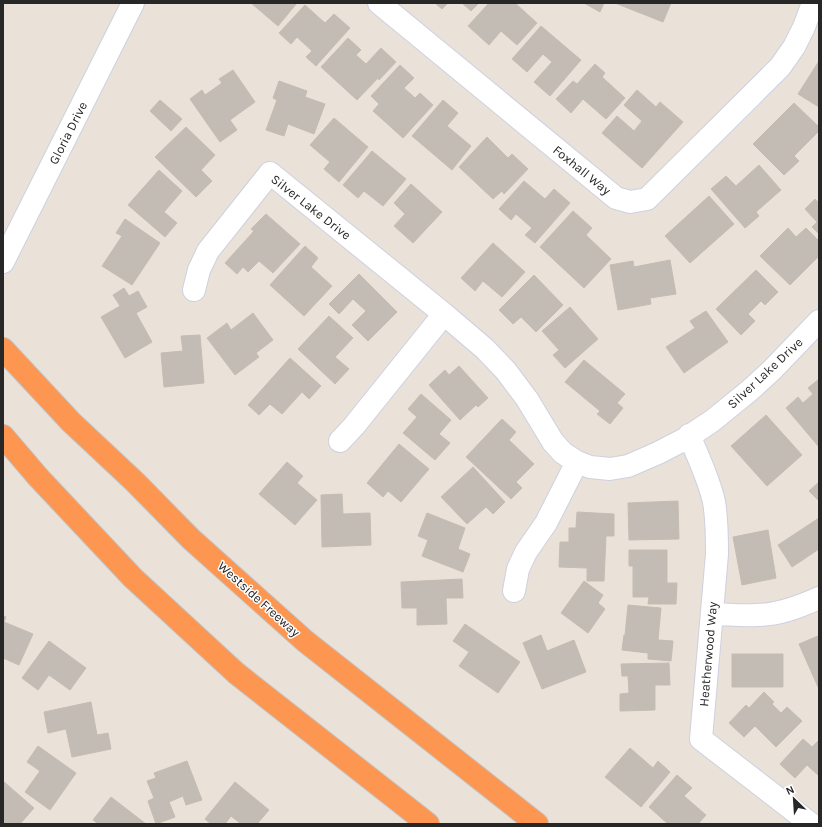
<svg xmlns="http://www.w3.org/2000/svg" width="822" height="827" font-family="Karla,sans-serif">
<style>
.building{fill:#c2bcb4;stroke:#c5bdb2}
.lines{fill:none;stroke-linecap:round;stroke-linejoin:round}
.minor-casing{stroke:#cdd1e0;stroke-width:24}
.highway-casing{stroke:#c3c3c3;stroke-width:24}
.minor{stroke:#fff;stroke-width:22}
.highway{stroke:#fd9650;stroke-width:22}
.labels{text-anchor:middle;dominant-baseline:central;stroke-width:3;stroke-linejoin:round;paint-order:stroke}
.street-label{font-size:13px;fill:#272727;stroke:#fff}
</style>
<rect width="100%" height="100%" fill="#eae1d8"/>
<path class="building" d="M251,3H297L278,26Z
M435,3H448L442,9Z
M462,3H479L471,11Z
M489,3H515L537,23L517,45L501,31L489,45L468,26Z
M584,3H604L600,12Z
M615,3H671L663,22Z
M305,5L325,23L334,14L350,28L316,66L306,57L312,51L297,37L291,44L279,33Z
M541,26L581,60L550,96L534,82L552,62L543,54L527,72L512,59Z
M348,38L361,50L356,55L366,64L381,48L396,62L379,80L378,78L357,100L321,67Z
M819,61V107L798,94Z
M595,64L605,73L602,77L625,98L606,119L583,99L571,113L556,99L573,81L577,84Z
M400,65L414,78L404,88L415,98L420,93L433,105L403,138L373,111L379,104L371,96Z
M233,70L255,102L230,120L237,130L220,142L190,99L202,90L205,95L222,83L219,79Z
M279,81L307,91L305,97L325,104L314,134L288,124L284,136L266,130L277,100L273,98Z
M637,90L656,107L660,102L683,122L642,168L602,133L617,116L634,131L642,121L624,105Z
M160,100L182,119L171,131L150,111Z
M443,100L458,113L447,126L471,146L452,170L412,136Z
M794,103L819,127V131L794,156L799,161L784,175L753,144Z
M334,118L368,147L339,182L324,169L330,162L310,145Z
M186,127L215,155L201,170L212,181L196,197L155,157Z
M487,137L508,158L512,154L528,169L504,194L502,191L493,199L459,167Z
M372,151L406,179L383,206L364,191L358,198L343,185Z
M759,165L781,190L756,212L759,216L745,228L711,189L726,176L736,186Z
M159,170L182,191L164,212L177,223L165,237L128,205Z
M524,181L545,199L554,189L570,203L535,243L525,235L532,228L516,214L511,220L499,209Z
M411,184L442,212L413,243L394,226L405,214L394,203Z
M709,196L734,224L690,263L665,236Z
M815,199L819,203V234L812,227L817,222L805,209Z
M573,211L592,228L586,235L611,259L584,288L540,247Z
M266,214L300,244L273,273L259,261L248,272L243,267L237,274L225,263L254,231L251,229Z
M125,219L160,243L132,285L102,266L122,236L116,233Z
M788,228L796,237L806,228L819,241V256L790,285L760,256Z
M493,243L525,272L502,297L483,281L475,291L461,278Z
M305,246L318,258L311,267L332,286L304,316L270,285Z
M670,260L676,294L650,298L651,304L618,310L610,265L633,261L634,267Z
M756,270L778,292L765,305L761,301L748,314L755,321L741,335L716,309Z
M359,274L397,312L368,341L352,325L366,311L353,299L339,314L329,304Z
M534,275L563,305L536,332L521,317L513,324L499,310Z
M124,288L129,296L138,291L147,307L136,313L152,342L125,358L101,317L120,306L113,295Z
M570,307L598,339L565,368L553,355L559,350L542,331Z
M706,311L728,342L684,373L666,347L695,328L690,321Z
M253,313L273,340L256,353L259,357L235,375L207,338L227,323L231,330Z
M329,316L353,338L335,357L349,369L335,384L298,349Z
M200,335L204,383L164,387L161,353L183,351L181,336Z
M290,358L321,386L309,399L302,392L282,414L270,404L259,415L248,405Z
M584,360L625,394L617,403L623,408L610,424L597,414L600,411L565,382Z
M459,366L488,398L478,407L476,405L460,420L429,385L445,370L449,375Z
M819,379V447L786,408L798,397L803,403L813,394L808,388Z
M421,394L451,420L439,434L450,443L435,460L403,433L417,417L408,409Z
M766,415L802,455L767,486L731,446Z
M502,419L516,432L509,440L534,464L516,482L522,488L511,499L466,457Z
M399,444L429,469L401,502L388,491L383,497L367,483Z
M287,462L303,476L297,483L317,500L295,525L259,494Z
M473,467L505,502L493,514L486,507L467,524L441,497Z
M819,482V501L809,491Z
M342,494L343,514L370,513L371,545L322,547L321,495Z
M678,501L679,539L629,540L628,503Z
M577,512L614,514V536H606L604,581H587V568L559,567L560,542H569V528H576Z
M427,513L465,528L458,549L470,554L463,572L422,556L428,540L418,536Z
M819,518V549L792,567L778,545Z
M768,530L776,578L742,585L733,537Z
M629,550H667V583H677L676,604H648L649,597H633V566H629Z
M462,579L463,598H446L447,624L417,625V608H402L401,582Z
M584,581L603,595L598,603L605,609L588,633L561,613Z
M628,605L661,608L658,640L673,641L671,661L648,659V653L622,650L624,635H625Z
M3,616L6,617L4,622L33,634L19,665L3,658Z
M465,624L520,662L498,693L459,666L469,652L453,641Z
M541,635L547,651L574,640L586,672L542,689L523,643Z
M818,636L819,686L818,687L799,644Z
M49,641L86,668L70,690L49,675L38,690L22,678Z
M732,654H783V687H732Z
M669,663L670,685H655V710L620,711V694L629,693L628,676H622L621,664Z
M764,692L774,702L772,704L781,713L787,707L802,721L776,747L755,726L744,737L729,723L746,705L749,708Z
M91,702L97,735L108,733L111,749L72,757L66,729L48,733L44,712Z
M803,739L812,747L819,740V776L807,765L795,778L780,764Z
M38,746L76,773L50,810L25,792L40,771L27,762Z
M630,748L653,768L658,761L670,772L641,807L605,777Z
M187,761L202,800L186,805L183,796L169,802L175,817L156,824L148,801L154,798L147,781L156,778L154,773Z
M677,775L692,788L684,796L706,815L698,824H668L649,807Z
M3,781L34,808L20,824H3Z
M235,782L269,810L257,824H241L231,816L225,824H211L205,819Z
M111,797L146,824H99L93,820Z"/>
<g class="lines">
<defs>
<path id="minor" d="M379,3L616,198L630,202L647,199L780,67L794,47L804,27L813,3
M3,262L133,3
M194,290L199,270L208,251L270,173L444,314L485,349L506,371L527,399L553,442L563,453L577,462L590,467L610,469L628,466L658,453L685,439L712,421L749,391L772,370L819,321
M689,435C698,457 709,479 714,502C717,519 717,536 717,554L701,739L811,824
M340,441L354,426L444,314
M514,591L518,569L526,552L546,523L577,462
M712,614C726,614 741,616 756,615C778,615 799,607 819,598"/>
<path id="highway" d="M3,349L71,422L135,482L191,539L305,641L537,824
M3,436L38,477L133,578L236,673L428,824"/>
</defs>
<use href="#minor" class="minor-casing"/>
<use href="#highway" class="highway-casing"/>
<use href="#minor" class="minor"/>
<use href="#highway" class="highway"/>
</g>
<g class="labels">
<g class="street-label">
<text transform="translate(68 133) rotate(-63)">Gloria Drive</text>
<text transform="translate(582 170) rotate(39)">Foxhall Way</text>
<text transform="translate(311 207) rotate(38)">Silver Lake Drive</text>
<text transform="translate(765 373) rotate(-43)">Silver Lake Drive</text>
<text transform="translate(259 599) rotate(42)">Westside Freeway</text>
<text transform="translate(708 654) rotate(-85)">Heatherwood Way</text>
</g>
</g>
<rect width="822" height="827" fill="none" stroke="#272727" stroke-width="8"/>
<g transform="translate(794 799) rotate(335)" stroke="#ffffff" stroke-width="3" paint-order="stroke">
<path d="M0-3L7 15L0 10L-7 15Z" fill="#272727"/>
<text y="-6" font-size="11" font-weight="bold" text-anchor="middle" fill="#272727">N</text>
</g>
</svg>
